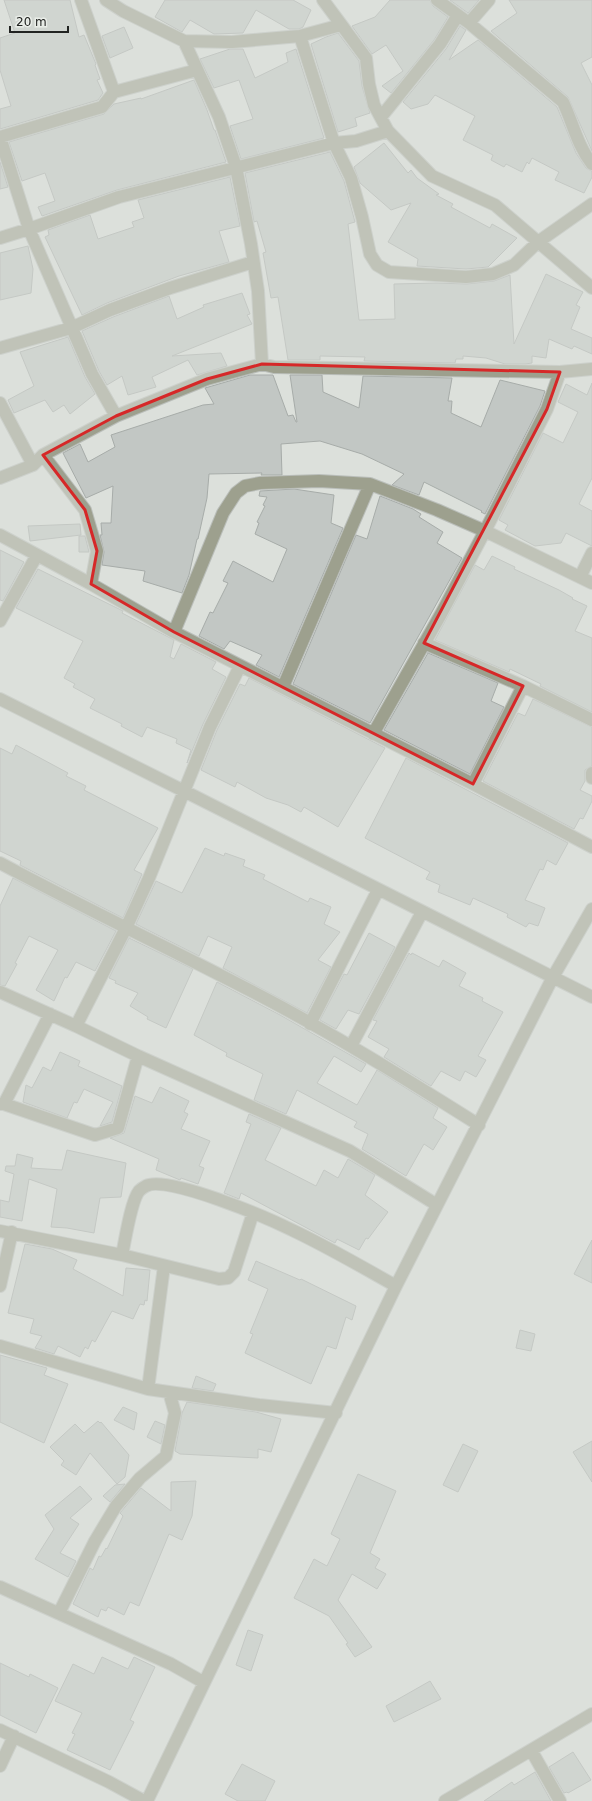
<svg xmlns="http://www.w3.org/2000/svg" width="592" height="1801" font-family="'DejaVu Sans',sans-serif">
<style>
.building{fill:#c2c7c4;stroke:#a7aca9}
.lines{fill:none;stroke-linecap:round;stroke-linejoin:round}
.minor-casing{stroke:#babeba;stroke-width:14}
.minor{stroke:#9da08e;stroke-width:12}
.marked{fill:none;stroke:#d62828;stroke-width:3;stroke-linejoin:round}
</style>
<rect width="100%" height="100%" fill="#dce0db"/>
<path class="building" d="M4,0H70L79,37L84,35L96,64L95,65L100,79L97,80L103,93L98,100L0,129V109L11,106L0,70V38L15,33Z
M165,0H293L311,10L303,27L299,29H289L256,10L243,33L214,34L190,20L182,32L155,17Z
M390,0H430L433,6L448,17L434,40L391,93L382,86L403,71L386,45L372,54L352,26L375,17Z
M450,0H479L468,13Z
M509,0H592V57L581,63L592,85V151L568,97L491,31L517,13Z
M460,26L466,30L449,60L478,40L557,107L576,153L586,168L592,171V177L584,193L555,180L559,172L532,158L529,164L527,162L522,172L506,164L504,167L491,160L493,155L463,140L475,116L435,95L428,104L411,109L403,102L446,49Z
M124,27L133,48L110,58L102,36Z
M338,33L359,61L362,86L370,113L355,118L357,126L338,132L311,44L326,37Z
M230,49H243L255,78L288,62L286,53L296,49L324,138L241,159L230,126L253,119L239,80L214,88L200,59Z
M194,80L207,110L214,130H215L226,162L117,190L42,216L38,207L55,201L45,173L22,181L9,142L104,114L114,104L141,98V99Z
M384,143L408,173L411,170L417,178L439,194L436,195L453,204L451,207L490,228L492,224L517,238L488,267L466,269L417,266L418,259L388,242L411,203L391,210L360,183L354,167Z
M330,152L344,181L355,222L348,224L359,320L395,319L394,284L436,283L467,284L494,281L510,275L514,344L546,274L583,292L576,305L580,307L571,329L592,338V354L574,346L572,349L549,339L546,358L532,356V363L525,364H505L486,358L463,356V359H456L455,363L364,361L365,357L320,356V360H288L278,297L271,298L263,253L266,252L257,221L254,222L245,173Z
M0,162L8,187L0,189Z
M230,177L240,226L219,231L229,262L179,276L107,303L82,315L45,237L49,235L48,230L90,215L98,239L134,227L132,222L144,218L138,200Z
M28,246L33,269L31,293L0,300V253Z
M242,293L250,314L247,315L252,324L172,356L221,353L227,366L197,375L188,360L152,377L156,387L128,395L122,376L107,385L99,371L82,331L113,317L169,296L177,319L204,307L203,305Z
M68,337L85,377L95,394L70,414L64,405L53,412L45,400L14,413L8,400L34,386L20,352Z
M250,375H273L288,416L293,415L296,422H297L290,375H322L323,392L359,408L363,376L452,378L448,401H452L451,413L481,427L500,380L545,391L540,406L485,514L481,512L482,511L424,482L419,495L392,485L404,474L362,454L320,441L281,444L282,475H261L262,473L209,474L207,498L198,539H197L189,575L182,593L143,581L145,571L102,565L104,552L100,535H102L101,523H111L113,486L86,498L63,453L80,444L88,462L115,447L111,435L203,405L214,404L205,388Z
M592,383V478L579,504L592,511V546L566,533L561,543L535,546L505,530L508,525L499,520L543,433L563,443L578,412L558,402L566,384L587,395Z
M294,489L334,495L331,523L343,528L279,677L256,665L262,655L230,641L224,649L199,636L210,612L213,613L228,583L223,581L233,561L273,582L287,549L255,534L259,523L257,522L265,506L263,505L267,497L259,496L260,491Z
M380,496L413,509L421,514L419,517L443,532L437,543L462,558L370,723L293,684L356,535L367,539Z
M80,524L81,535L30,541L28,526Z
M79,536H85L89,552H79Z
M0,550L24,562L3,601L0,600Z
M492,556L515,567L514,569L559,590L573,598L572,599L587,606L575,631L592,638V712L540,686L541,684L510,669L509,672L435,640L475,565L484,570Z
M38,569L123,611L122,613L174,640L170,657L174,659L181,644L216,662L212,669L226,677L203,724L187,763L191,750L176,743L177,739L147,727L142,737L121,726L122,724L90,708L95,699L73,687L75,684L64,678L83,641L16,608Z
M428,653L498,683L491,701L504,707L470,774L384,730Z
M249,678L385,748L338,827L304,807L301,812L288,805L266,798L237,782L235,787L201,770L217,730L240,684L245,686Z
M533,699L592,727V766L585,770V781L580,790L592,796V801L583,819L580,818L574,829L483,781L518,713L525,716Z
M16,745L68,773L66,776L86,786L84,790L158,828L134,870L142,874L123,918L20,865L21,861L0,851V748L12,754Z
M406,758L568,843L556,865L547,860L543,870L540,869L525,900L545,908L538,926L529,923L526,927L507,917L508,914L473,898L470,905L438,892L440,885L426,879L430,872L365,838Z
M205,848L224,856L225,853L245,860L243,866L265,875L263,879L308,902L310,898L331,907L324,924L340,932L318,960L331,967L307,1013L223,968L232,947L208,936L199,956L136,924L156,881L182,893Z
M13,878L116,931L95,971L76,962L67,978L65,977L54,1001L36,990L58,950L29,936L15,963L17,964L5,986L0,985V906Z
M369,933L395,947L359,1014L348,1010L336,1029L320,1020L344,974L347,975Z
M129,938L193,969L166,1028L147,1019L148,1017L130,1006L138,993L115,983L116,981L109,978Z
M409,953L411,955L412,953L439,967L443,960L466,973L459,986L483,998L482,1001L503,1012L478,1056L486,1060L476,1077L465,1071L460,1081L441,1071L431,1086L384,1057L389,1049L368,1037L377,1021L373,1020Z
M217,982L280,1015L366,1064L361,1072L334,1056L317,1083L357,1105L377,1070L438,1108L433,1118L447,1127L433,1150L424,1144L406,1176L362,1149L368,1134L354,1127L357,1122L297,1090L286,1114L254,1100L263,1074L226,1056L227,1053L194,1035Z
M60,1052L80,1061L78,1066L122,1086L112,1122L100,1126L113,1102L84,1089L77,1103L74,1102L67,1118L23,1102L26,1085L32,1088L43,1067L51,1071Z
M160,1087L189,1101L184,1112L188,1114L181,1129L210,1141L199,1166L204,1168L198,1184L181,1178L180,1180L156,1170L159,1159L110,1138L124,1133L135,1096L152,1103Z
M249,1114L281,1128L265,1160L316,1186L324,1170L338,1178L348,1159L375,1175L365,1195L388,1212L368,1239L366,1238L359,1250L337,1239L335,1243L241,1193L239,1199L224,1193L251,1124L246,1122Z
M67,1150L126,1163L121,1197L100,1198L94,1233L67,1228L51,1227L57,1189L29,1179L22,1221L0,1217V1200L9,1202L14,1174L5,1171L6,1166H15L17,1154L33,1158L31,1168L62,1170Z
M592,1240V1283L574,1274Z
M25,1244L52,1249L77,1260L73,1269L123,1296L126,1268L150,1270L147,1301L145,1300L144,1305L140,1304L133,1319L112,1311L95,1342L92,1340L88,1349L85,1347L80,1357L58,1346L54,1354L35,1348L42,1336L30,1333L34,1319L8,1313Z
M256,1261L300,1280L301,1279L356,1306L352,1320L346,1317L336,1349L327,1346L311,1384L245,1353L253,1334L250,1333L268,1289L248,1280Z
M520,1330L535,1334L531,1351L516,1348Z
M0,1355L47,1368L44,1375L68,1384L44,1443L0,1422Z
M196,1376L216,1384L213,1391L192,1388Z
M187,1402L256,1412L281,1419L271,1452L258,1449V1458L180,1454L175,1451L182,1413Z
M123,1407L137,1413L134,1430L114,1420Z
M98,1421L100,1423L101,1422L129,1455L125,1477L117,1484L90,1453L76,1475L61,1465L64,1461L50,1447L75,1424L84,1433Z
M155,1421L165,1425L161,1444L147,1437Z
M592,1441V1482L573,1452Z
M463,1444L478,1451L458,1492L443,1485Z
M358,1474L396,1491L370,1553L380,1559L375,1568L386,1574L377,1589L352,1574L338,1600L372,1647L355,1657L346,1644L348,1643L329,1616L294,1598L314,1559L327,1566L340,1539L331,1534Z
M196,1481L192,1516L182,1540L169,1534L139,1606L130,1602L124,1615L108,1607L106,1611L101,1609L98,1617L73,1604L90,1568L93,1570L99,1556L101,1557L106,1548L107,1549L123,1516L120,1513L141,1488L171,1511V1482Z
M125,1484L110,1502L103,1496L115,1485Z
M80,1486L92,1499L70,1518L79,1524L60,1553L76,1561L68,1577L35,1559L54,1529L45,1515Z
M248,1630L263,1635L251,1671L236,1665Z
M102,1657L128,1669L134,1657L155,1667L130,1720L134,1722L110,1770L67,1750L75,1734L72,1733L82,1713L55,1701L73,1664L94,1674Z
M0,1663L29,1677L30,1674L58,1688L36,1733L0,1715Z
M430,1681L441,1699L394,1722L386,1706Z
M573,1752L591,1780L568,1793L567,1792L564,1793L549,1767Z
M242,1764L275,1781L265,1801H238L225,1794Z
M535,1772L551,1801H484L512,1782L514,1785Z"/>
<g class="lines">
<defs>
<path id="minor" d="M81,0L114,92
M106,0L123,11L184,41L232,42L300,36L341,25
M323,0L366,58L369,84L374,105L388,131L432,176L495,205L592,288
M437,0L469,23L563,102C573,123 577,145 592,164
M469,23L489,0
M300,36L334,143L351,178L362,217L370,254L377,265L389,272L466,277L493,274L514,265L538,242L592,204
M184,41L219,117L236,167L251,244L258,291L262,364
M381,117L440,44L458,15
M0,137L29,229L92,374L116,416
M0,137L102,107L114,92L197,70
M0,238L29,229L119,197L334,143L356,141L388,131
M0,348L71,328L110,310L170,288L253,262
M0,403L33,465
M43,455L85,510L97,551L91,584
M0,478L33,465L43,455L116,416L207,379L262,364L274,367L560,372L592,369
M0,535L91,584L174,632L473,784L592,847
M580,577L592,553
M0,621L37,555
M174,632L223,513L236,493L245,486L260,483L319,481L370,484L437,510L485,531L592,583
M424,643L523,686L592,720
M283,687L370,484
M0,699C198,797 394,898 592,997
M373,734L441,614L485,531L547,409L560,372
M592,773V778
M473,784L523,686
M0,863C84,908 171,949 255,993C332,1033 406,1079 479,1125
M0,992L76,1026L138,1056L350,1151L437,1205
M310,1024L378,890
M76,1026L126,928L149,878L210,727L240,666
M351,1046L422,912
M0,1104H4L50,1014
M4,1104L95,1135L118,1128L138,1056
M0,1231L122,1255L219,1279L228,1278L234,1272L253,1213
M122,1255C125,1241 131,1201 139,1191C141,1189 144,1187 146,1186C166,1174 270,1219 292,1230C328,1247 362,1267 396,1286
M164,1266L148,1389L259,1405L336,1413
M0,1286L12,1232
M0,1346L148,1389
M0,1587L171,1664L203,1682
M59,1613L95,1541L116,1506L140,1478L166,1456L175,1413L169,1392
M0,1730L109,1782L144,1801
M531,1750L560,1801
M0,1766L14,1736
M147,1801L396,1286L553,977L592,909
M445,1801L592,1714"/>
</defs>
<use href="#minor" class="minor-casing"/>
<use href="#minor" class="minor"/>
</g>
<path d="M0 0H592V1801H0ZM262,364L560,372L547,409L424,643L523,686L473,784L174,632L91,584L97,551L85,510L43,455L116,416L207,379Z" fill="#dce0db" fill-opacity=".55" fill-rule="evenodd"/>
<path class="marked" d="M262,364L560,372L547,409L424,643L523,686L473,784L174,632L91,584L97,551L85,510L43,455L116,416L207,379Z"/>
<path d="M10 26v6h58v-6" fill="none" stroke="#212321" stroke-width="2"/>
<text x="16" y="26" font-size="12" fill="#212321" stroke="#e9ede8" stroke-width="3" paint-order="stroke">20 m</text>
</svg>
